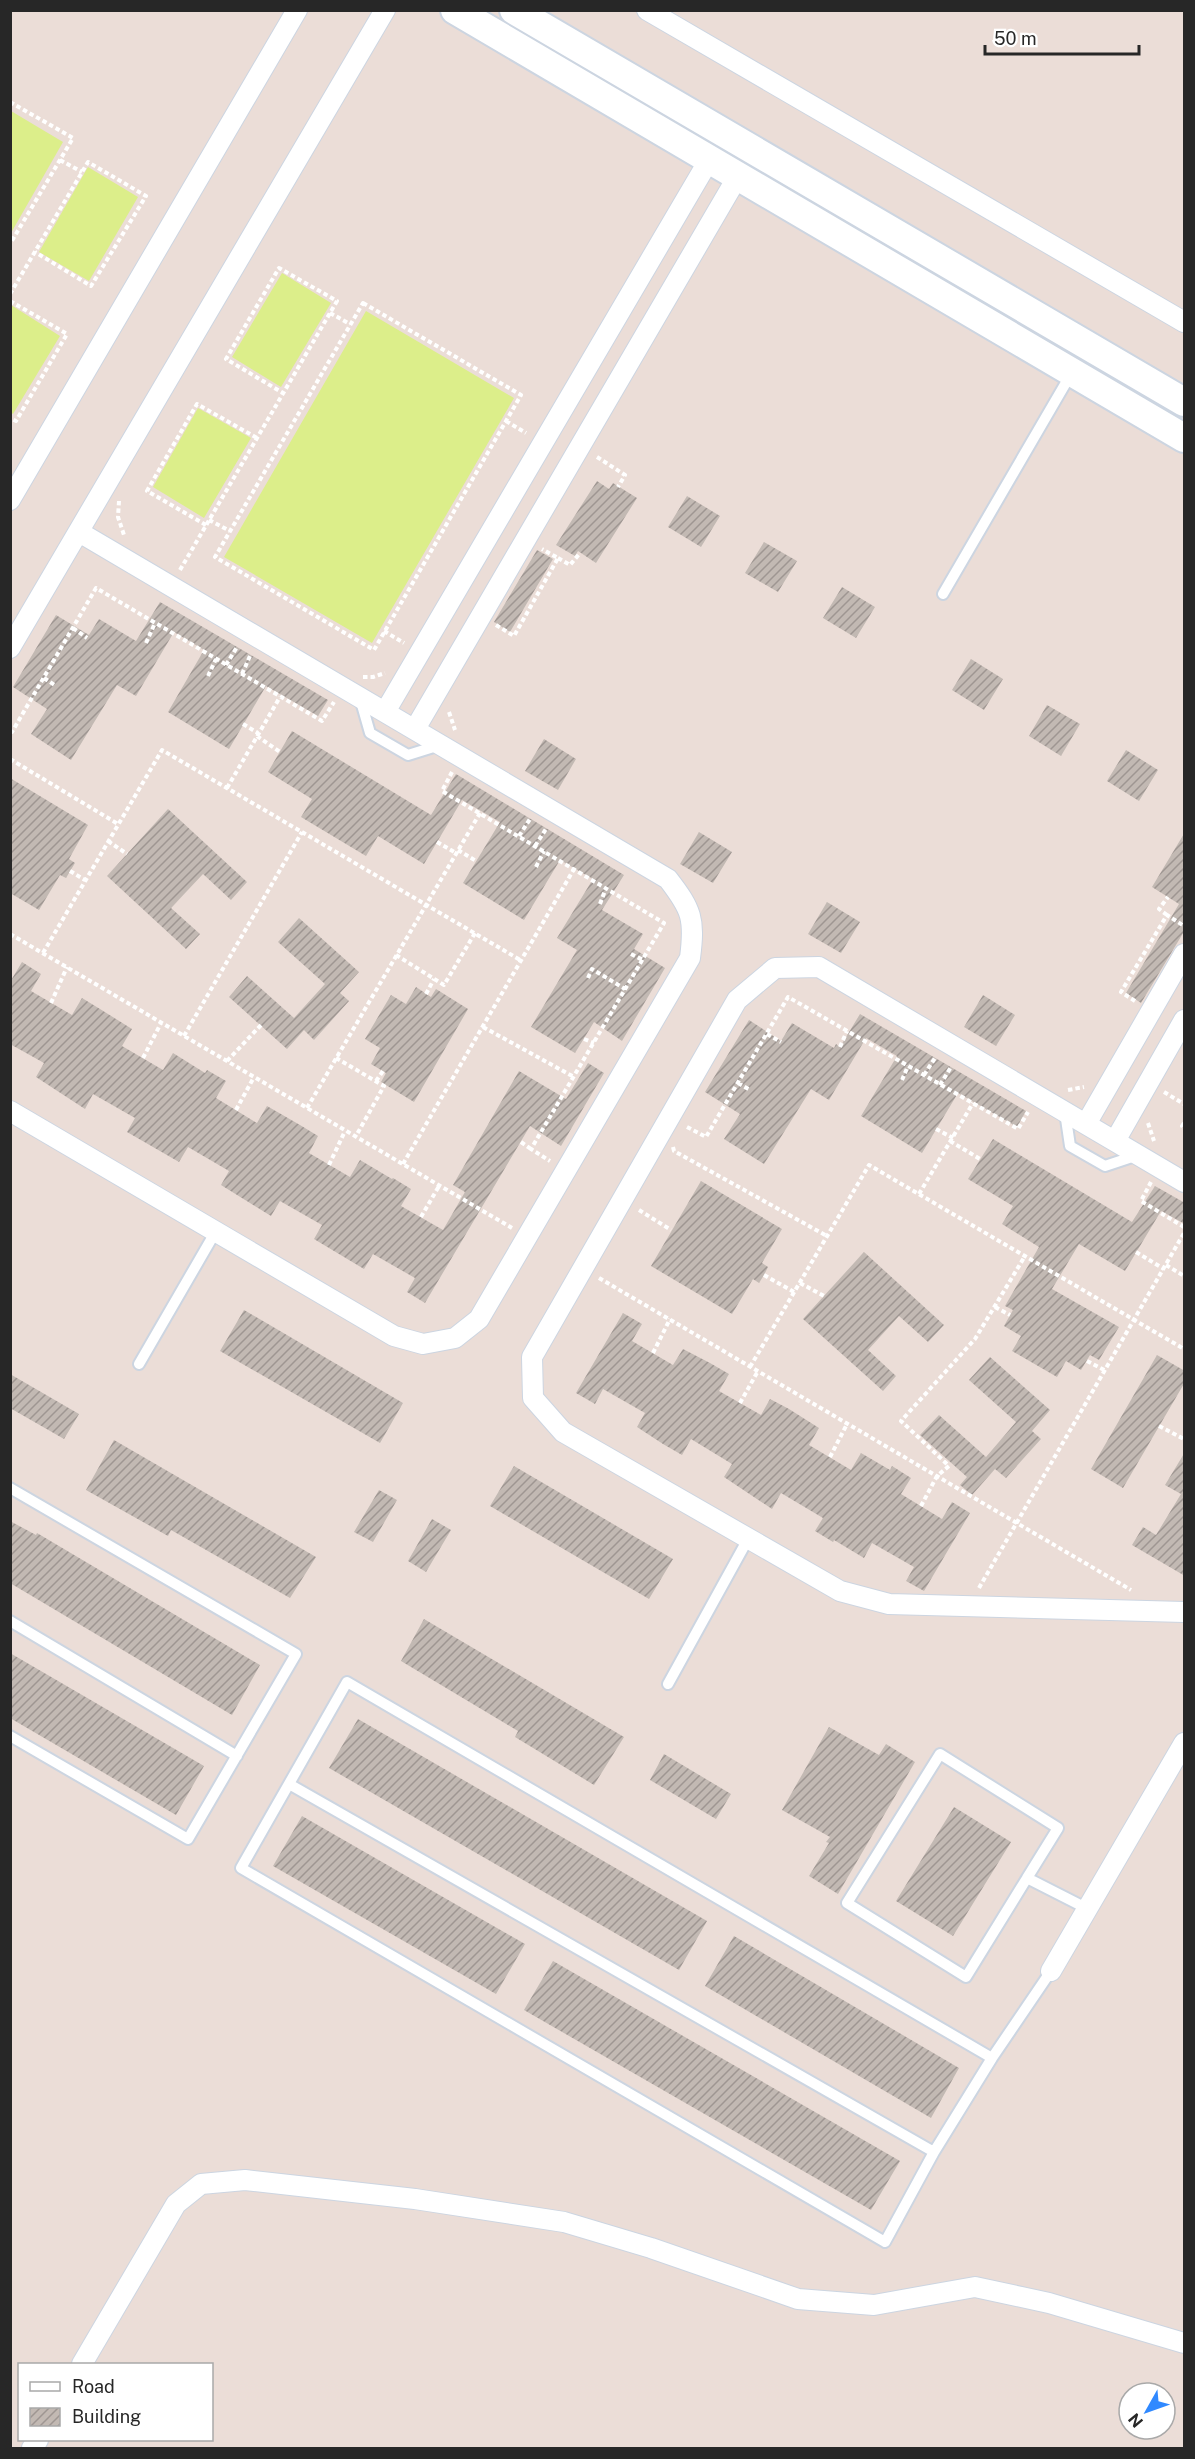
<svg xmlns="http://www.w3.org/2000/svg" width="1195" height="2459" font-family="'Public Sans',sans-serif">
<style>
.pitch{fill:#dcee8a}
.building{fill:url(#building-hatch)}
.lines{fill:none;stroke-linecap:round;stroke-linejoin:round}
.service-casing{stroke:#ccd5e1;stroke-width:14}
.minor-casing{stroke:#ccd5e1;stroke-width:22}
.secondary-casing{stroke:#ccd5e1;stroke-width:32}
.path{stroke:#fff;stroke-width:4;stroke-dasharray:4.5 3;stroke-linecap:butt}
.service{stroke:#fff;stroke-width:10}
.minor{stroke:#fff;stroke-width:20}
.secondary{stroke:#fff;stroke-width:28}
</style>
<defs>
<pattern id="building-hatch" width="6" height="6" patternUnits="userSpaceOnUse" patternTransform="scale(1.5)"><rect width="6" height="6" fill="#c2b9b3"/><path d="M-1 1l2-2M0 6l6-6M5 7l2-2" fill="none" stroke="#9e9692"/></pattern>
</defs>
<rect width="100%" height="100%" fill="#ebddd7"/>
<path class="pitch" d="M11,111L63,142L11,233Z
M88,167L138,197L89,281L39,252Z
M282,273L331,303L281,387L232,357Z
M11,305L60,336L13,414L10,412Z
M366,311L514,398L372,643L224,557Z
M198,408L251,438L204,518L153,487Z"/>
<path class="building" d="M597,481L609,489L613,483L637,498L596,563L578,551L575,556L556,545Z
M687,496L720,516L701,547L668,527Z
M764,542L797,561L778,592L745,573Z
M537,550L553,559L510,632L494,622Z
M842,587L875,607L856,638L823,618Z
M160,602L328,700L318,716L266,686L229,749L168,712L204,650L174,632L136,696L117,685L71,760L31,734L47,709L13,687L56,615L89,635L99,619L136,641Z
M971,659L1003,679L984,710L952,690Z
M1047,705L1080,724L1061,756L1029,736Z
M292,731L431,815L456,774L624,875L602,910L643,934L634,949L665,968L622,1041L594,1022L575,1053L531,1027L577,950L557,938L593,879L560,860L524,920L463,883L500,822L462,800L424,864L378,836L366,856L301,817L312,799L268,772Z
M544,739L576,759L558,790L525,771Z
M1126,750L1158,770L1139,801L1107,781Z
M10,778L88,825L69,859L75,863L66,878L60,875L39,910L10,893Z
M168,809L247,882L231,900L203,874L171,908L200,934L186,949L107,876Z
M699,832L732,852L713,883L680,864Z
M1185,832V930L1141,1003L1126,993L1179,904L1152,887Z
M827,902L860,922L841,953L808,934Z
M299,918L359,972L340,993L349,1001L314,1040L304,1030L287,1049L229,997L247,976L294,1018L325,984L278,942Z
M22,962L41,974L31,991L72,1015L82,998L100,1009L132,1029L122,1046L163,1070L173,1053L205,1073L207,1070L226,1081L216,1098L257,1123L267,1106L300,1125L318,1136L309,1153L350,1177L360,1160L392,1179L393,1178L411,1189L401,1206L443,1230L465,1192L453,1185L519,1071L566,1099L588,1063L604,1073L561,1146L530,1126L425,1303L407,1292L415,1278L373,1254L364,1269L314,1239L322,1225L280,1201L271,1216L221,1185L229,1171L188,1147L179,1162L127,1132L135,1118L93,1094L85,1109L36,1077L44,1063L10,1044V982Z
M416,987L431,997L436,989L468,1009L414,1102L381,1082L386,1073L371,1064L380,1048L365,1039L391,995L406,1004Z
M983,995L1015,1015L996,1046L964,1027Z
M860,1014L1026,1111L1017,1127L958,1093L922,1153L861,1116L897,1056L866,1038L829,1100L811,1089L764,1164L724,1139L740,1114L705,1092L749,1020L781,1041L792,1023L834,1048L836,1044L840,1047Z
M993,1139L1132,1222L1155,1186L1185,1203V1224L1161,1211L1125,1271L1079,1244L1052,1289L1119,1327L1099,1360L1090,1355L1081,1370L1066,1361L1057,1377L1012,1351L1021,1336L1004,1326L1013,1310L1005,1306L1039,1247L1002,1224L1013,1206L968,1179Z
M701,1181L782,1229L762,1263L768,1267L764,1275L759,1283L753,1279L732,1314L651,1266Z
M864,1252L944,1325L928,1342L899,1316L868,1350L896,1376L883,1391L803,1319Z
M244,1310L403,1403L380,1443L220,1351Z
M623,1313L642,1324L632,1341L673,1365L683,1349L710,1363L729,1374L719,1391L761,1415L770,1399L789,1409L819,1428L809,1445L851,1470L861,1453L890,1470L892,1466L911,1478L901,1494L942,1519L952,1502L970,1513L924,1591L906,1581L914,1567L872,1543L864,1558L834,1540L833,1542L815,1531L823,1518L781,1493L772,1509L724,1477L732,1464L691,1439L682,1455L663,1444L637,1427L645,1413L603,1389L595,1404L576,1393Z
M1157,1355L1185,1371V1382L1123,1488L1091,1469Z
M990,1357L1050,1410L1032,1431L1041,1439L1006,1478L995,1469L972,1495L960,1485L967,1477L920,1435L939,1415L986,1457L1016,1422L969,1380Z
M10,1374L79,1414L64,1439L10,1408Z
M114,1440L316,1557L290,1598L171,1530L168,1536L86,1490Z
M1185,1452V1576L1132,1545L1143,1527L1156,1535L1181,1494L1165,1485Z
M514,1466L673,1559L649,1599L490,1506Z
M379,1490L397,1500L373,1542L354,1532Z
M432,1519L451,1530L426,1572L408,1561Z
M10,1521L36,1535L37,1533L260,1665L232,1715L10,1583Z
M424,1619L624,1737L594,1785L515,1737L518,1731L401,1661Z
M10,1653L204,1766L176,1815L10,1718Z
M358,1719L707,1921L679,1970L329,1768Z
M829,1727L879,1755L886,1744L915,1762L838,1894L809,1876L829,1843L826,1842L830,1837L782,1810Z
M664,1754L731,1794L716,1819L650,1780Z
M954,1807L1011,1842L953,1936L896,1901Z
M302,1816L525,1944L496,1994L273,1866Z
M734,1936L959,2068L931,2118L705,1986Z
M553,1961L900,2161L871,2210L524,2010Z"/>
<g class="lines">
<defs>
<path id="service" d="M943,594L1071,374
M360,698L370,733L408,755L440,745
M1065,1112L1070,1146L1105,1166L1138,1155
M139,1364L216,1231
M10,1488L296,1654L188,1839L10,1736
M10,1621L237,1756
M347,1682L992,2058L934,2152L885,2242L241,1868Z
M668,1684L748,1539
M289,1784L934,2152
M1027,1878L966,1977L847,1903L940,1754L1058,1828L1027,1878L1088,1909
M992,2058L1051,1971"/>
<path id="minor" d="M647,10L1184,322
M10,500L297,10
M10,648L385,10
M385,712L709,160
M415,729L738,176
M10,1111L394,1336L423,1344L455,1338L479,1319L690,958C695,919 692,910 668,879L79,532
M1086,1124L1184,954
M1115,1141L1184,1020
M1184,1182L819,967L775,968L737,1000L532,1357L533,1398L563,1432L840,1591L889,1604L1184,1612
M1051,1971L1184,1743
M82,2364L176,2204L201,2184L245,2180L415,2199L564,2222L651,2248L798,2299L874,2305L975,2287L1049,2303L1184,2343
M32,2448L38,2440"/>
<path id="secondary" d="M455,10L1184,438
M514,10L1184,402"/>
</defs>
<use href="#service" class="service-casing"/>
<use href="#minor" class="minor-casing"/>
<use href="#secondary" class="secondary-casing"/>
<path class="path" d="M10,102L73,138L10,244
M60,160L82,172
M10,294L88,162L146,196L91,286L35,252
M10,301L67,334L16,421L10,418
M363,303L521,395L374,650L215,557Z
M330,313L350,324
M506,421L526,433
M597,457L625,475L618,487
M119,501L118,517L124,535
M209,520L230,531
M206,525L147,491L197,404L257,438
M558,558L570,565L580,553
M180,570L337,301L279,268L226,359L283,393
M496,625L514,636L558,558L542,549
M73,628L87,638
M384,631L404,643
M146,643L155,623
M226,665L237,647
M242,674L250,656
M208,676L216,659
M363,677H373L385,673
M44,678L56,686
M449,712L455,730
M243,724L258,733
M10,731L12,732L96,588L322,721L334,702
M257,736L280,752
M10,759L118,824
M452,772L442,791L664,923L531,1149L550,1161
M227,788L280,697
M519,836L530,819
M108,841L127,854
M437,842L456,853
M535,846L546,829
M458,850L476,861
M536,867L544,851
M70,871L85,880
M600,904L606,888
M1167,915L1159,909L1168,897
M10,934L512,1228
M43,953L162,750L522,961
M631,954L643,960
M396,955L444,985L475,933
M588,978L592,969L625,989
M426,994L434,979
M1135,1001L1121,992L1167,915L1184,926
M51,1003L67,967
M483,1027L574,1077
M767,1034L781,1042
M184,1036L302,832
M584,1039L594,1043
M840,1047L847,1031
M143,1058L161,1023
M336,1058L384,1086L356,1136
M227,1061L261,1025
M924,1075L935,1058
M902,1080L908,1066
M376,1081L383,1071
M738,1083L750,1090
M940,1085L951,1067
M1068,1090L1084,1087
M1164,1092L1184,1104
M307,1108L480,813
M236,1110L254,1077
M1148,1123L1154,1141
M1184,1123L1182,1126L1184,1128
M687,1127L706,1137L788,997L1018,1129L1028,1112
M936,1129L953,1138
M950,1141L980,1159
M521,1142L531,1149
M673,1147L674,1151L827,1236
M403,1164L574,869
M329,1165L345,1131
M1151,1182L1141,1201L1184,1227
M919,1194L973,1103
M639,1210L671,1230
M421,1217L439,1186
M1136,1252L1164,1269
M1166,1265L1184,1276
M764,1275L794,1292
M599,1278L1131,1590
M800,1283L824,1296
M995,1307L1010,1315
M653,1353L670,1319
M1087,1361L1106,1371
M750,1367L869,1165L1184,1349
M740,1403L758,1371
M1159,1426L1184,1439
M830,1457L847,1424
M921,1506L937,1476L949,1466L901,1421L975,1339L1025,1256
M979,1588L1184,1233"/>
<use href="#service" class="service"/>
<use href="#minor" class="minor"/>
<use href="#secondary" class="secondary"/>
</g>
<rect width="1195" height="2459" fill="none" stroke="#272727" stroke-width="24"/>
<rect x="18" y="2363" width="195" height="78" fill="#ffffff" stroke="#a9a9a9" stroke-width="1.5"/>
<rect x="30" y="2382" width="30" height="9" fill="#ffffff" stroke="#a9a9a9" stroke-width="1.5"/>
<text x="72" y="2393" font-size="18" fill="#272727">Road</text>
<rect x="30" y="2408" width="30" height="18" fill="url(#building-hatch)" stroke="#a9a9a9" stroke-width="1.5"/>
<text x="72" y="2423" font-size="18" fill="#272727">Building</text>
<g transform="translate(1147 2411) rotate(230)"><circle r="28" fill="#ffffff" stroke="#a9a9a9" stroke-width="1.5"/>
<path d="M0-4.5L10 22L0 15L-10 22Z" fill="#3089ff"/>
<text y="-9" font-size="16" font-weight="bold" text-anchor="middle" fill="#272727">N</text>
</g>
<path d="M985 45v9h154v-9" fill="none" stroke="#272727" stroke-width="3"/>
<text x="994" y="45" font-size="18" fill="#272727" stroke="#ffffff" stroke-width="4.5" paint-order="stroke">50 m</text>
</svg>
